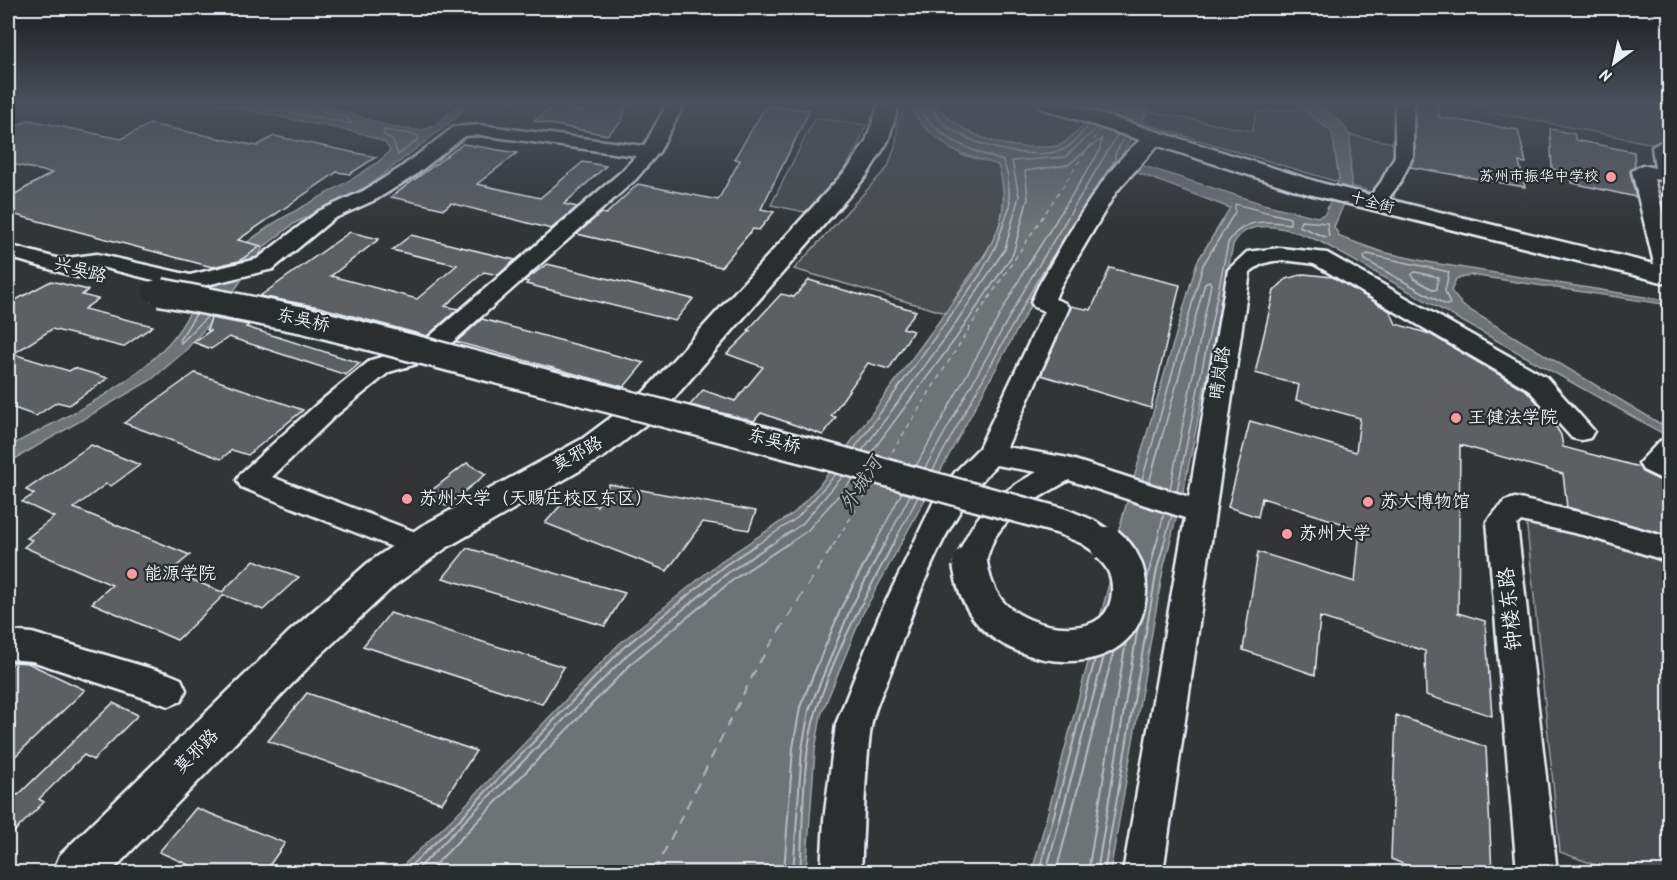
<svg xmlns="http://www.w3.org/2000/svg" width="1677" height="880" font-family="Kalam,'LXGW WenKai TC',sans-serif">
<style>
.green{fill:#494d4f;stroke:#989fa4;stroke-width:1.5}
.water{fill:#6e7376;stroke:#9fa5aa;stroke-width:1.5}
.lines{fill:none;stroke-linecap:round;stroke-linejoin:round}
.shore-far1{stroke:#b7bfc4;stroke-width:1.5}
.shore{stroke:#b7bfc4;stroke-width:2}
.ferry-far1{stroke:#b1b8be;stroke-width:1.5;stroke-dasharray:5 4.5;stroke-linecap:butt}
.ferry{stroke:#b1b8be;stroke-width:2;stroke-dasharray:10 8;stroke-linecap:butt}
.building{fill:#5c6063;stroke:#e8f1f8;stroke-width:1.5}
.minor-casing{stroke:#e8f1f8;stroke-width:5}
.major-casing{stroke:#e8f1f8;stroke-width:5}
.minor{fill:#2a2d2e;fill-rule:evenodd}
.major{fill:#2a2d2e;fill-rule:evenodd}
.minor-bridge-far2-casing{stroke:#e8f1f8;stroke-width:22;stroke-linecap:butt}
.minor-bridge-far1-casing{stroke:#e8f1f8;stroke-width:31;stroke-linecap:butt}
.minor-bridge-casing{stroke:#e8f1f8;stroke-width:39;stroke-linecap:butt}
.minor-bridge-far2{stroke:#2a2d2e;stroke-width:20}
.minor-bridge-far1{stroke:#2a2d2e;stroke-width:26}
.minor-bridge{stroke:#2a2d2e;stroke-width:34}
.poi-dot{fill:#ff9aa2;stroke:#2a2d2e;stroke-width:2}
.labels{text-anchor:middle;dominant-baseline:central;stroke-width:4.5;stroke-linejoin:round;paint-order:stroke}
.far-poi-label{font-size:15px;fill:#e8f1f8;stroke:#2a2d2e;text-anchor:end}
.far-street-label{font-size:15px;fill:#e8f1f8;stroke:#2a2d2e}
.street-label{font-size:18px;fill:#e8f1f8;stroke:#2a2d2e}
.poi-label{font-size:18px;fill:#e8f1f8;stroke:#2a2d2e;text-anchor:start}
.water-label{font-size:20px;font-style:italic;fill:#b1b8be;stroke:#2a2d2e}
.near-street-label{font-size:21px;fill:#e8f1f8;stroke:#2a2d2e}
</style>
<rect width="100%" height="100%" fill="#323536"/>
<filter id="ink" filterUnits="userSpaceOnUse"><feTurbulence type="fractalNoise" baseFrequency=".0167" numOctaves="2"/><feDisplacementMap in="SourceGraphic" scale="12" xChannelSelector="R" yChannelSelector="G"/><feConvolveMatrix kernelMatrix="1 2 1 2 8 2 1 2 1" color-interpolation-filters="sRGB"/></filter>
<g filter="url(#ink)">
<path class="green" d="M907,104L962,155L997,164C1027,221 969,268 946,313L794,269L888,167L896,143L898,122Z
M934,104H1101C1094,114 1072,138 1062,144C1055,148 1046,147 1039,147C998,149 961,134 934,104Z
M1476,104H1650L1669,107V147L1493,112Z
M1303,109L1332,132L1400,144L1394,199L1142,123L1148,111L1252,131L1257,112Z
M815,118L866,125C856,156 832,193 805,212L771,205Z
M1526,518L1669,558V872H1615L1560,852Z"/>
<path class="water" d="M216,104C248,104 282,100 314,104C350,109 383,131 421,130C441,129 450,104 468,104L456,118L368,186L295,223L265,246L218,314L184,352L151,380L8,463V447C62,418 126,391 168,344C185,326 194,303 207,283C222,260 248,241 271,225C295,209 379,169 390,150L384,142L364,134Z
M908,104H934C961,134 998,149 1039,147C1046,147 1055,148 1062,144C1072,138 1094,114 1101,104H1151L1121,156L1122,159L1263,204L1317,217L1325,214L1339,179L1332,132L1296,104H1315L1340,121L1350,135L1351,187L1334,227L1340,237L1382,252L1433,263L1669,301V305L1471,275L1456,279L1451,291L1463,306L1669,429V437L1321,242C1297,231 1248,212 1233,245L1186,479L1163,570L1110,872H1032L1109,584L1115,543L1197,262L1230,208L1122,167L1042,284L862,615L821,715L815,750L806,872H396L454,817L619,644L721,561L794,513L819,486L975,272C998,235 1012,209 998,165L952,150L922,125Z"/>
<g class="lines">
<path class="shore-far1" d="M246,104L352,124L347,117L324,112L320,104
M930,104C941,141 1028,163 1062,150C1073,146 1081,133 1089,125
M384,130L417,135L419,139L398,155L393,141L383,134Z
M1090,197L1115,160V154L1125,137
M1301,221L1327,223L1329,236L1325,237L1299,226Z
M1367,254L1449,272L1445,291L1450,304L1446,305L1365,260L1364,256Z
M1415,272L1438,277L1437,289L1434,290L1413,278L1412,274Z
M196,314L180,339L181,343L208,316
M854,449L980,275L995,248L1010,206L1008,176L1003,161C961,147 942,140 914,104
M862,451L949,333L1005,249L1019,196L1012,161L1065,157L1097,128
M871,453L956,338L1013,254L1028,198L1025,171L1068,165L1102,138L1099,152L1023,273L916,466
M925,468L1031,278L1118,134
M933,470L1037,281L1068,232
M1142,480L1203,265L1235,212V204L1290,218V224C1265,220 1242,219 1228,243L1177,491
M1149,483L1205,283L1209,281L1211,284L1170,489
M755,546L797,518L836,474
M769,546L802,524L843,476
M785,546L807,531L853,479
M874,546L902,492
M884,546L910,495
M892,546L918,497
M1156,546L1164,513
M1163,546L1172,515"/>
<path class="shore" d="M1147,580L1156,544
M404,872L458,821L623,648L724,566L757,544
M415,872L628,654L729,572L771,544
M428,872L634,661L734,579L787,544
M784,872L793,748L800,707L842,606L875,544
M793,872L802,749L809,710L850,610L884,544
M800,872C804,822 801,760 816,712C834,653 865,598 893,544
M1039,872L1095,659
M1046,872L1104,656
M1056,872L1114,650
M1088,872L1126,641
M1097,872L1138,626
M1104,872L1157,569L1164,544"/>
<path class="ferry-far1" d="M1109,118L1118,104
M887,460L979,313L1102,127
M833,546L873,482"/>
<path class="ferry" d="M654,872L759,663L834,544"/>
</g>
<path class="building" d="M593,104H627L621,122L607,135L534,121L553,106L582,112Z
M1415,104H1439V117L1518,130L1526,163L1519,162L1525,187L1410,167L1415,156Z
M766,106L810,110L761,209L774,212L759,230L753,229L721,267L577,234L601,213L606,214L638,184L718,200L740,160L734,159Z
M29,120L121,139L150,124L257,146L274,136L376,157L350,174L337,172L238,240L261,246L239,261L212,267L8,213V198L52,173L8,163V130Z
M1550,129L1575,134V140L1634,152L1635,166L1630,172L1636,197L1572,183L1571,174L1552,169Z
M463,144L517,153L477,184L540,198L583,162L606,166L564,204L577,207L551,229L451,203L444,209L391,197Z
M350,232L379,239L331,276L417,299L457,265L392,250L411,235L515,260L498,275L484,272L445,306L458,309L427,336L319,307L260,296Z
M547,264L693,299L675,321L526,284L528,282L524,281Z
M1110,268L1180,285L1151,408L1041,375L1071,306L1091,310Z
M1304,274L1333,277L1390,311L1396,324L1430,334L1527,391L1550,417L1561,435L1563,447L1639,467L1642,472L1663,482L1666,499H1670V536L1567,507L1563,474L1460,445L1458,613L1485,621L1492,716L1426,695L1425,651L1320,617L1315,675L1243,650L1258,552L1355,582L1360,529L1262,498L1258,517L1228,507L1250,421L1356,452L1360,418L1296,400L1299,385L1255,373L1274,291L1286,279Z
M809,280L916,311L903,328L913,331L889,369L868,363L831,416L836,417L823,435L761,413L754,421L690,405L703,390L735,401L763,367L727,354L750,331L748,330L781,294L794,297Z
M51,281L88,290L82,295L98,299L84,309L153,326L123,347L52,329L13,354L69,371L74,368L108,378L69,405L57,402L36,416L8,406V304Z
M211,318L249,325L246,327L360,363L346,375L229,337L211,349L193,342L210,331L207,330Z
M482,319L644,363L624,387L456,342Z
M195,373L303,410L248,455L232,450L221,459L124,423Z
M91,445L140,465L111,486L106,484L74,508L190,555L171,571L222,592L254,560L299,577L263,610L224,595L177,640L92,603L112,585L24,547L32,540L27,538L54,517L22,502L34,494L26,490Z
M467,463L486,474L446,506L427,494Z
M609,484L756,511L749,530L703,522L667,571L545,523L569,496L597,506Z
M467,548L625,593L605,626L443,578Z
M390,613L564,667L542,704L363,646Z
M14,662L28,663L85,690L8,763V668Z
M307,693L476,751L442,803L268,741Z
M113,703L138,715L93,760L84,755L39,799L44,802L8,838V790L18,795Z
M1396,715L1486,747L1492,873H1425L1391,859Z
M196,808L285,843L264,873H208L159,852Z"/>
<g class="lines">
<defs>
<path id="minor" d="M667,104H684L659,152L636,179L447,347L420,363L389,372L334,417L272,477L431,538L435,546L431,554L420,558L241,487L237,480L241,473L316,405L371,360L402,351L429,337L622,171L636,156L480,135L465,136L414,176L377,199L333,219L273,269L190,289L97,266L87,268L85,275L77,277L8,257V245L60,259L97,254L190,275L257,259L319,211L363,191L400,168L454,127L480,125L644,146Z
M1395,104H1413V156L1400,183L1381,208H1367L1364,204L1381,182L1395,156Z
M1156,132L1165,137L1116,192L1060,287L1055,299L1065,303L1069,308L1007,447L1068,458L1189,497L1228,270L1247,252L1255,251L1280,248L1327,253L1546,377L1594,431L1590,438L1581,440L1572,438L1528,389L1314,264C1289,261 1270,255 1250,272L1163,872H1123L1185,518L1069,480C1042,496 1012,510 995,537C989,548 987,561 981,572L970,575L959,572L955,563C972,516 993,496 1037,472L996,465C943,519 918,596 893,666C886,685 874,707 871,727C864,775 864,824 861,872H821L824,820L836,724L879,616L933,503L956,471L979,448L1044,311L1034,307L1031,302L1038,287C1058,252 1118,141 1156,132Z
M1661,142L1670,143V181L1654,179L1670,240L1668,283L1660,281L1657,276L1632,171L1642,165L1655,168L1652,147Z
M1670,438V483L1643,470L1639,463L1660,441Z
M1515,498L1587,514L1670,538V562L1587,536L1521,521L1517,525L1557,872H1517L1487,521L1505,501Z
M8,631L32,633L169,674L181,679L186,690L181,701L169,706L32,661L8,659Z"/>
<path id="major" d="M879,104H899L888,141L867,175L663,411L605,456L446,548L395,585L317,658L111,872H53L60,855L288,633L368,563L420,527L582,439L641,395L850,166L866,141Z
M1038,104H1069L1321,183L1670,268V284L1305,193L1041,108Z"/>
</defs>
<use href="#minor" class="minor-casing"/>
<use href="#major" class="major-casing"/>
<use href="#minor" class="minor"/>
<use href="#major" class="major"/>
<defs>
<path id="minor-bridge-far2" d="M153,291L168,294"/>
<path id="minor-bridge-far1" d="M160,292L304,320L815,453L1061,521L1088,532L1109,546"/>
<path id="minor-bridge" d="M970,563C973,581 977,595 988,610C1021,652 1126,665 1129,592C1130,573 1122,556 1107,544"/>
</defs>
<use href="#minor-bridge-far2" class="minor-bridge-far2-casing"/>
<use href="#minor-bridge-far1" class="minor-bridge-far1-casing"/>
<use href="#minor-bridge" class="minor-bridge-casing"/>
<use href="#minor-bridge-far2" class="minor-bridge-far2"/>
<use href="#minor-bridge-far1" class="minor-bridge-far1"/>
<use href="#minor-bridge" class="minor-bridge"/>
</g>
</g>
<linearGradient id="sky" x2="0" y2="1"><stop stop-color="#1c1d1e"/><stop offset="0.46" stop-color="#49515d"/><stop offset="1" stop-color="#49515d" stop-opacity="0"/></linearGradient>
<rect width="1677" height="227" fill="url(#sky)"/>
<g class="poi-dot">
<circle cx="1611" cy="177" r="6"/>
<circle cx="1456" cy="418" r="6"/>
<circle cx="407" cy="499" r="6"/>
<circle cx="1368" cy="502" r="6"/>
<circle cx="1287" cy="534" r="6"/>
<circle cx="132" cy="574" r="6"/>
</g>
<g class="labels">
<g class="far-poi-label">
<text x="1599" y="177">苏州市振华中学校</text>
</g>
<g class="far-street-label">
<text transform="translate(1372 203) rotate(15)">十全街</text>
</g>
<g class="street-label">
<text transform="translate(80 271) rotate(15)">兴吴路</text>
<text transform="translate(303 321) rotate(13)">东吴桥</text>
<text transform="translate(1221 373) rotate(-81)">晴岚路</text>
<text transform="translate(774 442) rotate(15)">东吴桥</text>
<text transform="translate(578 455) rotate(-29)">莫邪路</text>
<text transform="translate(197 752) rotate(-45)">莫邪路</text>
</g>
<g class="poi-label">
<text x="1468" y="418">王健法学院</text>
<text x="419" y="499">苏州大学（天赐庄校区东区）</text>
<text x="1380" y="502">苏大博物馆</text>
<text x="1299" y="534">苏州大学</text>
<text x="144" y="574">能源学院</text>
</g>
<g class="water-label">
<text transform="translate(862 485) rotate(-57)">外城河</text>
</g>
<g class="near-street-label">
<text transform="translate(1511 609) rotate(-96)">钟楼东路</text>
</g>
</g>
<rect width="1677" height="880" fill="none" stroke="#2a2d2e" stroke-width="30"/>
<rect x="15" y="15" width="1647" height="850" fill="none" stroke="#e8f1f8" stroke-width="2" filter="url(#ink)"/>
<g transform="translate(1614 63) rotate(213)" stroke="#2a2d2e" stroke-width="4.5" paint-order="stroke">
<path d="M0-4.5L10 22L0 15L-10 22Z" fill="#e8f1f8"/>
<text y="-9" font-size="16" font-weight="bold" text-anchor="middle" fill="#e8f1f8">N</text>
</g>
</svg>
